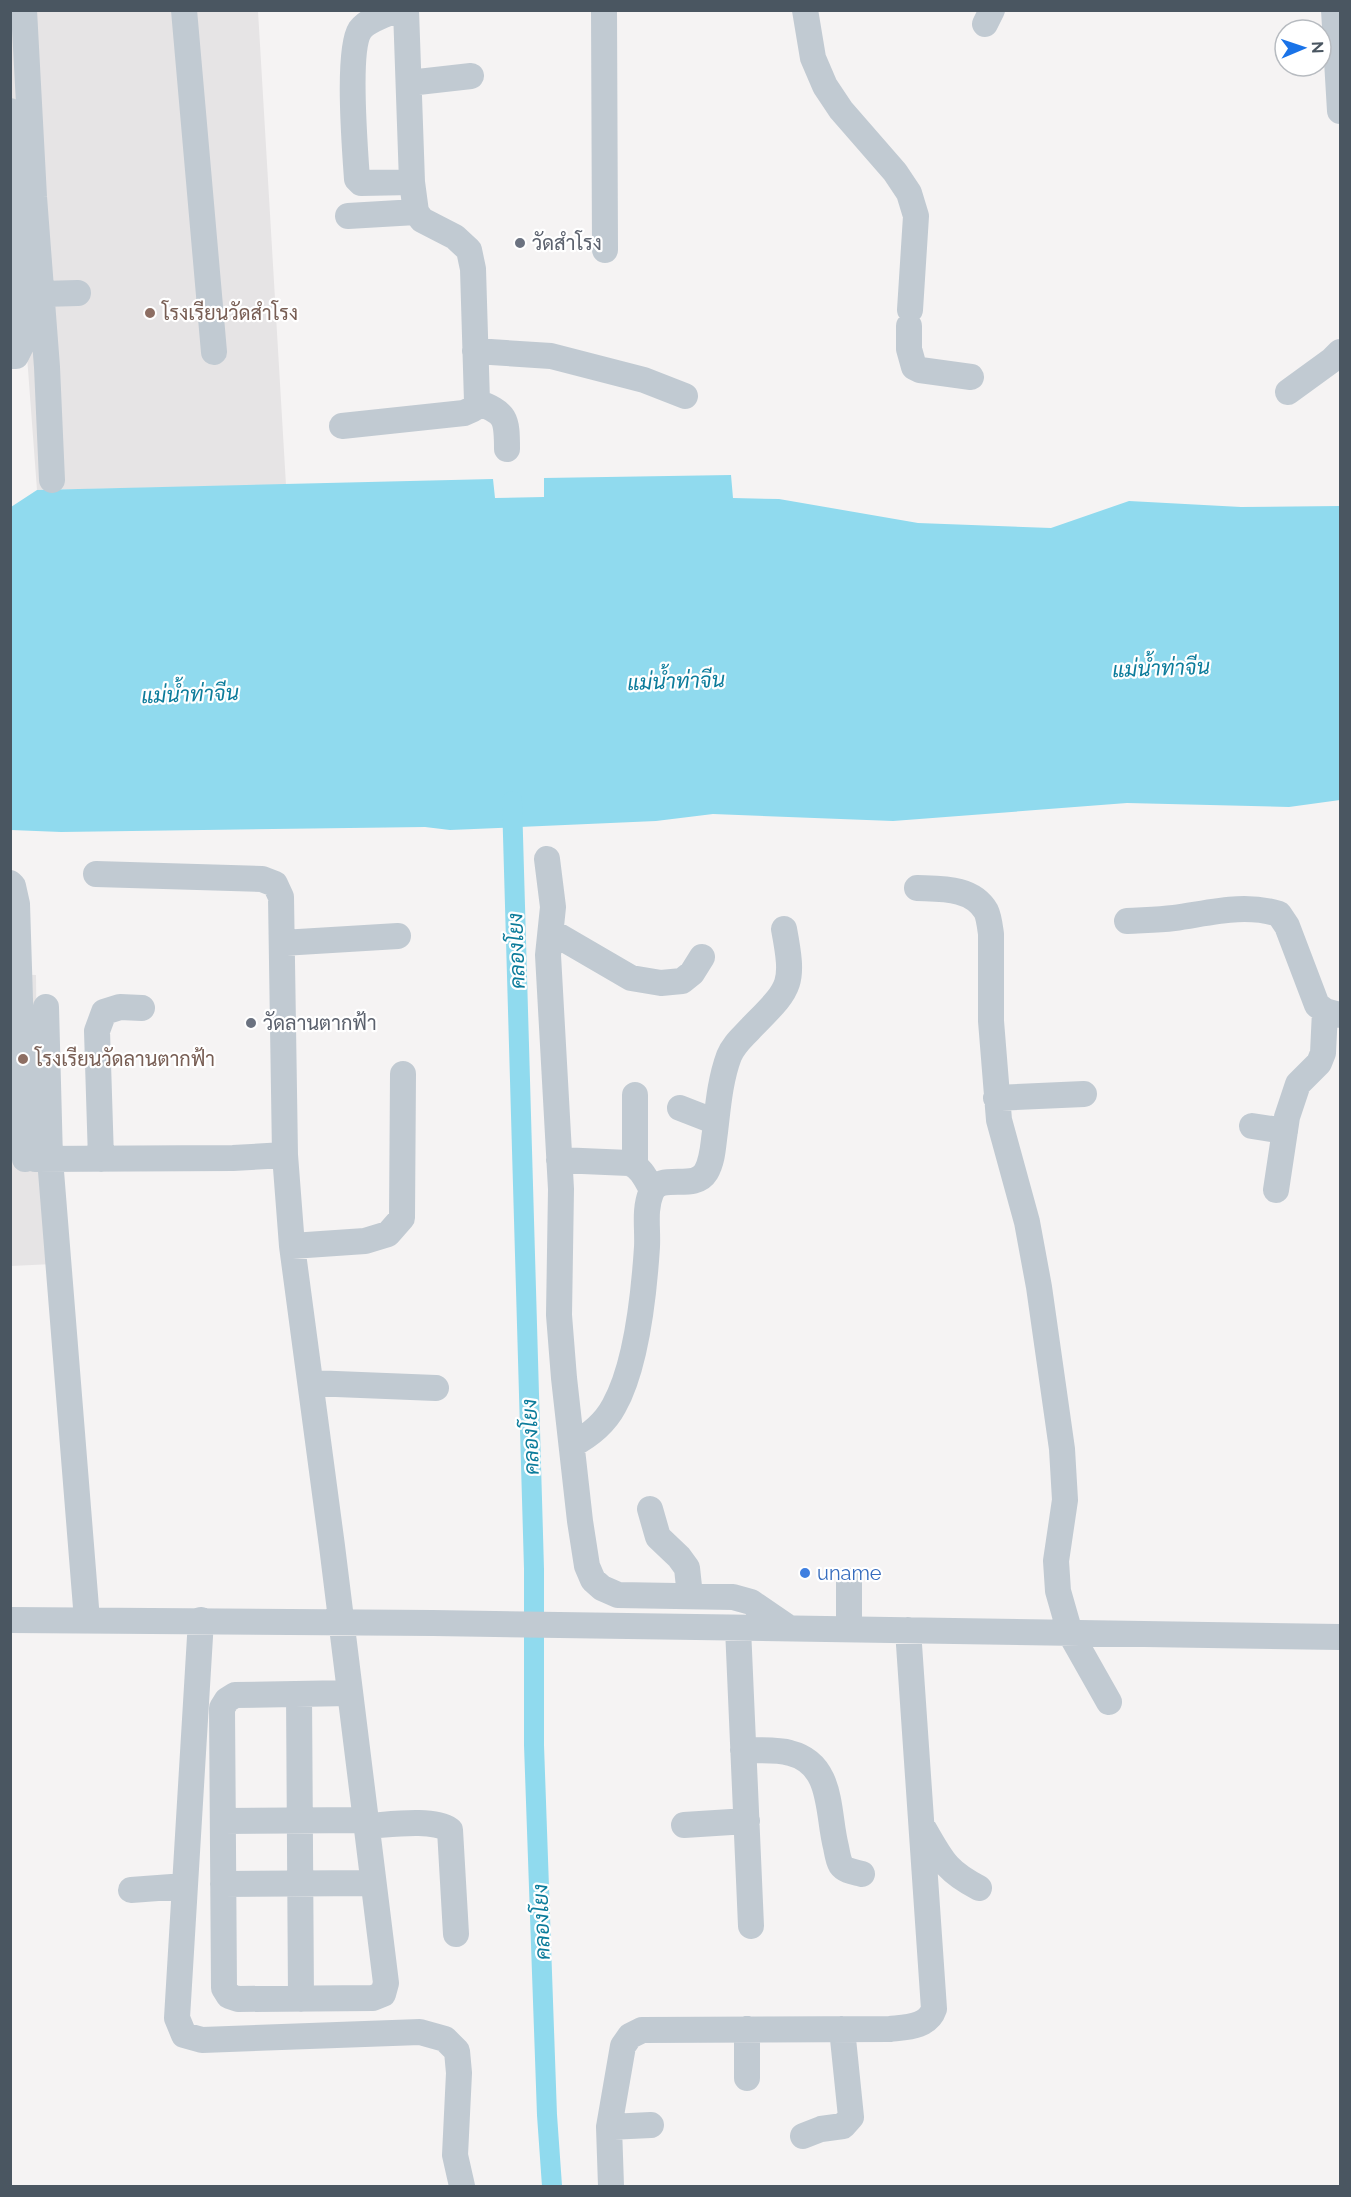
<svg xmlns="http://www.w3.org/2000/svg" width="1351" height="2197" font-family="Raleway,Sarabun,sans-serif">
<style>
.education{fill:#e6e4e5}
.water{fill:#90daee}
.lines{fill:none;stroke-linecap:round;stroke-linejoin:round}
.canal{stroke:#90daee;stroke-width:20}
.minor{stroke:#c1cad2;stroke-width:26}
.worship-dot{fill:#6b7280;stroke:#fff;stroke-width:2}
.education-dot{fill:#8d6e63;stroke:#fff;stroke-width:2}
.shop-dot{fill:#3f7fe0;stroke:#fff;stroke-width:2}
.labels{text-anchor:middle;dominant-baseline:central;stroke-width:4.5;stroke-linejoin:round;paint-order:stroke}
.worship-label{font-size:20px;fill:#5b616d;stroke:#fff;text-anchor:start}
.education-label{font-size:20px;fill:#785e54;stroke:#fff;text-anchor:start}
.shop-label{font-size:20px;fill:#366cbe;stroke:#fff;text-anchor:start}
.water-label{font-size:21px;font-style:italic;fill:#0c7c9b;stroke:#fff}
</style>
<rect width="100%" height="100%" fill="#f5f3f3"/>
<path class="education" d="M10,11H258L286,485L37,490L11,142Z
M11,974L36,975L38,1172L43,1173L53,1264L11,1266Z"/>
<path class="water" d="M731,475L733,498L779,499L918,523L1051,528L1129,501L1241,507L1340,506V800L1289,807L1127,803L893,821L713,814L656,821L450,830L425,827L61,832L11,830V507L37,490L493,479L495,498L544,497V478Z"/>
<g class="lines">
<path class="canal" d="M512,801L534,1569V1745L547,2115L552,2186"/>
<path class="minor" d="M24,10L34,197L47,367L52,480
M184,10L214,352
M397,10C386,14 367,20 360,30C347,50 355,151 357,179L361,183L412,182
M604,10L605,250
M805,10L813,58L825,86L841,110L895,172L909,193L916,216L910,310
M1334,10L1340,111
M985,24L992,10
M409,83L471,76
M10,111L25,328L23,342L16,356H10
M348,216L416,212
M42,294L78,293
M909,326V349L914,367L920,370L971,377
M475,351L551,356L644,380L685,396
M1288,392L1332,360L1340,352
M477,402C506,413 507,418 507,449
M342,426L464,413L473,409L477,402L473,269L469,250L455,237L422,220L416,212L412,182L406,10
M547,859L553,907L548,955L561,1189L559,1315L564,1378L580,1521L587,1566L593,1580L602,1588L618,1595L733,1597L751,1602L789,1628
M96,874L262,879L275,884L281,897L285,1155L292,1246L332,1546L386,1983L383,1994L373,1998L238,1999L229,1996L224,1988L222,1708L227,1700L235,1695L350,1693
M10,883L13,886L17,904L25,1159
M917,888C941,889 972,887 986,911C989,917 990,927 991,934V1021L999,1120L1027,1222L1039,1287L1062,1449L1065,1500L1056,1561L1058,1591L1070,1633L1109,1702
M1127,921C1143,920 1158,920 1174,918C1210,913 1244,903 1279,914L1287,926L1317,1005L1325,1011L1340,1015
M552,932L631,978L661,983L682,981L692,973L702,957
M282,943L398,936
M46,1007L50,1159L87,1620
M996,1098L1084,1094
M680,1108L716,1122
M1252,1126L1285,1131
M35,1159L233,1158L285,1155
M101,1159L97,1031L104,1012L120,1007L142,1008
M559,1160L629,1163C641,1167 646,1179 652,1190
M635,1165V1095
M1276,1190L1287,1117L1298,1084L1319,1063L1323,1053L1325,1011
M292,1246L365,1241L388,1234L402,1218L403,1074
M311,1383L436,1388
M572,1445C589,1436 605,1423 614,1406C637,1365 644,1293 647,1247C648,1229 644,1210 651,1193C660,1171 694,1192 706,1172C713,1160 713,1145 715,1132C718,1107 720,1080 729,1056C734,1044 742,1038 751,1028C790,988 795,987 784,929
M650,1509L658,1537L679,1557L687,1568L690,1596
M10,1620L433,1623L1340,1637
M201,1620L177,2018L184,2035L202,2040L420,2032L445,2039L457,2051L459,2073L455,2155L462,2186
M738,1628L751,1926
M849,1629V1581
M299,1694L301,1999
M743,1750C758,1751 776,1749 790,1753C834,1764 827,1813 836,1847C837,1852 838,1860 841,1865C845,1871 855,1872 862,1874
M223,1821L365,1820
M684,1825L747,1821
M366,1826C388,1825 432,1818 450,1830L456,1934
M924,1829C942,1860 946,1871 979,1888
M223,1884L373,1883
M131,1890L185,1886
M747,2078V2029
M609,2127L651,2125
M803,2136L821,2129L843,2126L851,2117L842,2029
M611,2186L609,2127L623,2046L630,2036L642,2030L890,2029C907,2027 928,2027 934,2009L908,1630"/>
</g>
<g class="worship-dot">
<circle cx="520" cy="243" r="6"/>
<circle cx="251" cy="1023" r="6"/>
</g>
<g class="education-dot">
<circle cx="150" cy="313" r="6"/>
<circle cx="23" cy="1059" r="6"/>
</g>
<circle class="shop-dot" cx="805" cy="1573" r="6"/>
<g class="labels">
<g class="worship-label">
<text x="532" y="243">วัดสำโรง</text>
<text x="263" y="1023">วัดลานตากฟ้า</text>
</g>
<g class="education-label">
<text x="162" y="313">โรงเรียนวัดสำโรง</text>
<text x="35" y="1059">โรงเรียนวัดลานตากฟ้า</text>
</g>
<g class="shop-label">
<text x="817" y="1573">uname</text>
</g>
<g class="water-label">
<text transform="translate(1161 668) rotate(-2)">แม่น้ำท่าจีน</text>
<text transform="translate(676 681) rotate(-2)">แม่น้ำท่าจีน</text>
<text transform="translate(190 694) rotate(-2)">แม่น้ำท่าจีน</text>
<text transform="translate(516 951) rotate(-92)">คลองโยง</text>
<text transform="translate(530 1437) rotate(-92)">คลองโยง</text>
<text transform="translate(541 1922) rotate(-92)">คลองโยง</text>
</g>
</g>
<rect width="1351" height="2197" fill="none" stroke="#4a5661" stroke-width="24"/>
<g transform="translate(1303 48) rotate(88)"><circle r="28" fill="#ffffff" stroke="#b7bbc0" stroke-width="1.5"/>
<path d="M0-4.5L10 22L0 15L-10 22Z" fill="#1a73e8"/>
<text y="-9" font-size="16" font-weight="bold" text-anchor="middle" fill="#4a5661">N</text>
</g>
</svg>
